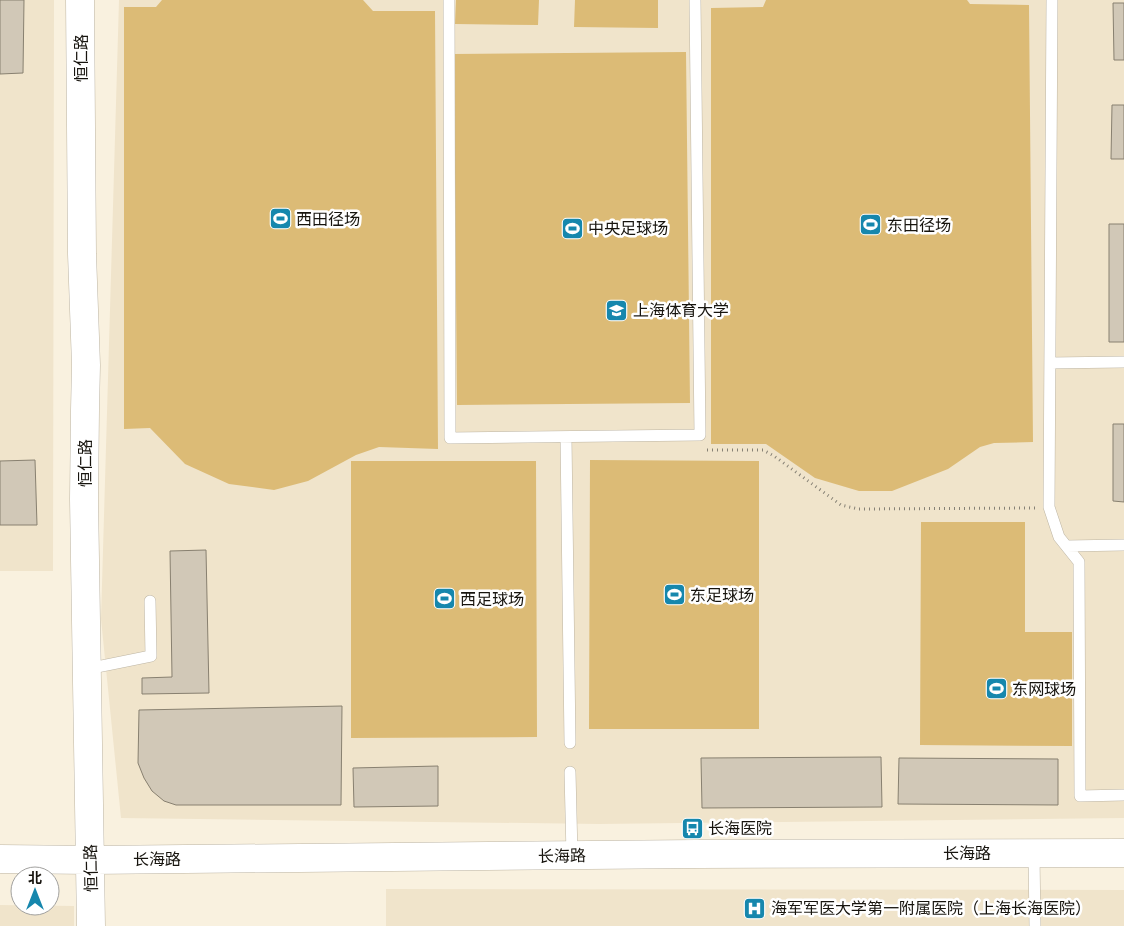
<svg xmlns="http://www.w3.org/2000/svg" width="1124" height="926" font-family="'DM Sans','Noto Sans SC',sans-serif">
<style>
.built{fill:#f0e4cb}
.green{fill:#dcbb76}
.building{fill:#d1c8b7;stroke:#888070}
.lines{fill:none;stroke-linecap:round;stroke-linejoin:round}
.service-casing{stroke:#bdb5a4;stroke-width:12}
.tertiary-casing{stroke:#bdb5a4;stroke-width:29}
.path{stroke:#868175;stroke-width:3;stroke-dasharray:1 4;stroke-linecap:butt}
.service{stroke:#fff;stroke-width:11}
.tertiary{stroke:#fff;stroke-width:28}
.labels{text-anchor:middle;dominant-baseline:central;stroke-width:5;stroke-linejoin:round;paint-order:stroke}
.street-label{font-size:16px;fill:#17140e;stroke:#fff}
.poi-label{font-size:16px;fill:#17140e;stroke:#fff;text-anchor:start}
</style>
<rect width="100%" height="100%" fill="#f9f1df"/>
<path class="built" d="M0,0H54L53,571H0Z
M119,0H1124V818L599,824L121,818L101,619Z
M386,889L1124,890V926H386Z
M0,905L74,906V926H0Z"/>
<path class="green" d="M162,0H363L373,11H435L438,449L379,447L356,455L308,481L274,490L229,484L185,464L150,428L124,429V7H156Z
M456,0H539L538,25L455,24Z
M575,0H658V28L574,27Z
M766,0H967L970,4L1029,5L1033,442L994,443L980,447L948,469L892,491H859L815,478L766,444H711V8L763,7Z
M686,52L690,403L457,405L454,54Z
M590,460L759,461V729H589Z
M351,461H536L537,737L351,738Z
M921,522H1025V632H1072V746L920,745Z"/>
<path class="building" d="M0,0H24L23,73L0,74Z
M1113,3H1124V60H1114Z
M1112,105H1124V159H1111Z
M1109,224H1124V342H1109Z
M1113,424H1124V502L1113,501Z
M35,460L37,525H0V461Z
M206,550L209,693L142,694V678L172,677L170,551Z
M342,706L341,805H176L164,801L152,791L144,778L138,763L139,710Z
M881,757L882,807L702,808L701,758Z
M899,758L1058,759V805L898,804Z
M438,766V806L354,807L353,768Z"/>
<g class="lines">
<defs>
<path id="service" d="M449,0L450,438L700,435L695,0
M1052,0L1049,507L1059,537L1079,562L1080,796L1124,795
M1050,363L1124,362
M566,437L570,743
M1067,546L1124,545
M87,669L151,656L150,601
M570,772L572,855
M1034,853L1035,926"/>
<path id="tertiary" d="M80,0L82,254L86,365L85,410L84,499L91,926
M0,859L91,860L696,854L1124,853"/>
</defs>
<use href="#service" class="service-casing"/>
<use href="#tertiary" class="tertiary-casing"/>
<path class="path" d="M707,450H763L774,456L841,505L858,509L1035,508"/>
<use href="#service" class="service"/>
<use href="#tertiary" class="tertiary"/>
</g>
<defs>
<symbol id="stadium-square" viewBox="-11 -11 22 22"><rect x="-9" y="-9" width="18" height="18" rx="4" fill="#1687ad" stroke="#fff"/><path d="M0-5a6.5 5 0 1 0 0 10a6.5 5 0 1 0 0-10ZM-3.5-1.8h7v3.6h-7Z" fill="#fff"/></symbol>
<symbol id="university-square" viewBox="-11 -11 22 22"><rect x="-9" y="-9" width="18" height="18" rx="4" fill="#1687ad" stroke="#fff"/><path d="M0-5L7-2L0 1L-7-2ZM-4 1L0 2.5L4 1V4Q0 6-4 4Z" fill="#fff"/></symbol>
<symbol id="bus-square" viewBox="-11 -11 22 22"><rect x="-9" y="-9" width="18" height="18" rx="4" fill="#1687ad" stroke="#fff"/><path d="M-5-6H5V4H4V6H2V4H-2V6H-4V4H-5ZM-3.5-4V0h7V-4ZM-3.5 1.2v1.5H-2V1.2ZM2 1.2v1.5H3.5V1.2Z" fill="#fff"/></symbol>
<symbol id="hospital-square" viewBox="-11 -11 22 22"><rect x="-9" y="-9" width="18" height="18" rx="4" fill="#1687ad" stroke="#fff"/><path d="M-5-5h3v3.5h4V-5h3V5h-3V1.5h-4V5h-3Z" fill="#fff"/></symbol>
</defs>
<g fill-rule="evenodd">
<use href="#stadium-square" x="268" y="206" width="25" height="25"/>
<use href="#stadium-square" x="858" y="212" width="25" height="25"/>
<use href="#stadium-square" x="560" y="216" width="25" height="25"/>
<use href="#university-square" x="604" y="298" width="25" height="25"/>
<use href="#stadium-square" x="662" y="582" width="25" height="25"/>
<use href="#stadium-square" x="432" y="586" width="25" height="25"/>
<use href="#stadium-square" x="984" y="676" width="25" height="25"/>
<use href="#bus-square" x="680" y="816" width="25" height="25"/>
<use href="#hospital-square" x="742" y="896" width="25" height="25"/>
</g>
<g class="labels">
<g class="street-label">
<text transform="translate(81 58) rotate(-90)">恒仁路</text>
<text transform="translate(85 463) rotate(-90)">恒仁路</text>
<text x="967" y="853">长海路</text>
<text transform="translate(562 856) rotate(-1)">长海路</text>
<text x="157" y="859">长海路</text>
<text transform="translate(91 868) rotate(-91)">恒仁路</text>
</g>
<g class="poi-label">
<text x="296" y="219">西田径场</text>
<text x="887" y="225">东田径场</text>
<text x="588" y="228">中央足球场</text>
<text x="633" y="310">上海体育大学</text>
<text x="690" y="595">东足球场</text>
<text x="460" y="599">西足球场</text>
<text x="1012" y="689">东网球场</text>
<text x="708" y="828">长海医院</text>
<text x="771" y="908">海军军医大学第一附属医院（上海长海医院）</text>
</g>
</g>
<g transform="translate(35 891)"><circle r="24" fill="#ffffff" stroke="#a2a19f"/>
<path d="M0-4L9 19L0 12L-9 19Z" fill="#1687ad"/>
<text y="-8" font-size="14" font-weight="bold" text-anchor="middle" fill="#17140e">北</text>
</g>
</svg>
